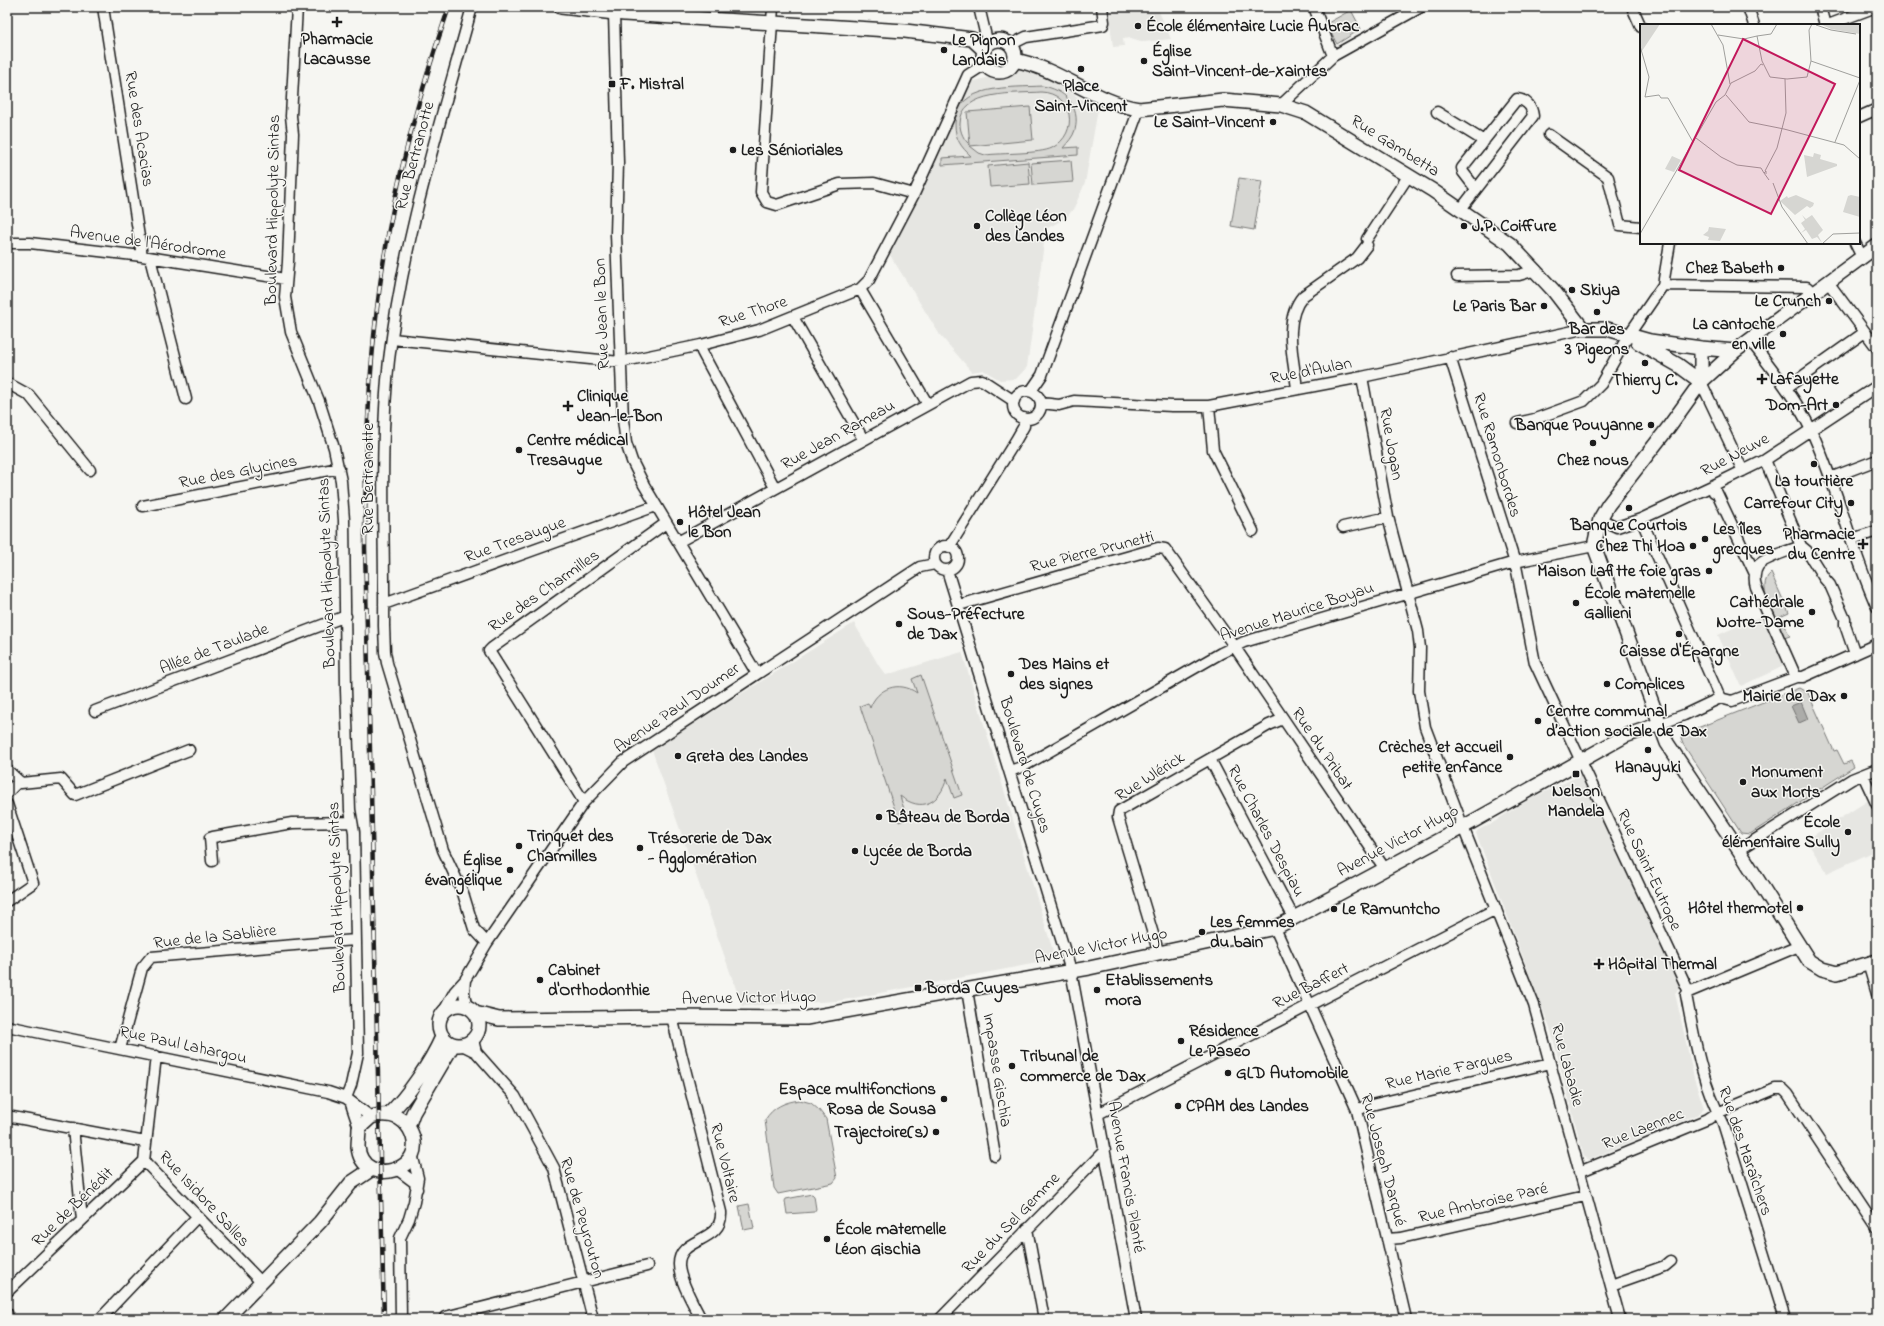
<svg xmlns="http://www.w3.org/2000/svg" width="1884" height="1326" font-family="'Indie Flower',sans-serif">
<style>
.built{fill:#e6e6e2}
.green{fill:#d6d6d2;stroke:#797977;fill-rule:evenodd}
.water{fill:#acaca9;stroke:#727271}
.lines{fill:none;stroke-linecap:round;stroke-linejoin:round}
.minor-casing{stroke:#1c1c1c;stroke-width:13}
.major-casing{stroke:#1c1c1c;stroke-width:16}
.minor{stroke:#f6f6f2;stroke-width:10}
.major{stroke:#f6f6f2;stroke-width:13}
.rail-casing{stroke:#1c1c1c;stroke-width:4.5}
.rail{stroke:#f6f6f2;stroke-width:3;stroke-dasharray:9;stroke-linecap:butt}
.poi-dot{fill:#1c1c1c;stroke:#f6f6f2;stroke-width:1.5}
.labels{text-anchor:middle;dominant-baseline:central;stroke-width:3;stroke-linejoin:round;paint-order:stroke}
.poi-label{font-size:17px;font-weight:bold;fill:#1c1c1c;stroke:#f6f6f2;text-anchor:start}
.street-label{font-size:17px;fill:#1c1c1c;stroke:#f6f6f2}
.inset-road{fill:none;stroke:#9f9f9c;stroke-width:1}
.view{fill:#c2185b;fill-opacity:0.15;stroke:#c2185b;stroke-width:2}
.inset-edge{fill:none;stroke:#1c1c1c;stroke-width:2}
</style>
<rect width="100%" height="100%" fill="#f6f6f2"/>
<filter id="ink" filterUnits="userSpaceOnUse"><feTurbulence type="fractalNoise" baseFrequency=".025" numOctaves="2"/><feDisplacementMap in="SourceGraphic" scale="8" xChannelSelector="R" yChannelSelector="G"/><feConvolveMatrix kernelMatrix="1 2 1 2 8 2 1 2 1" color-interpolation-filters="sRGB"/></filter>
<g filter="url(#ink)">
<path class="built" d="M1108,7H1157L1171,39L1144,42L1131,38L1123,39L1124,46L1113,47Z
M1028,67L1098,109L1085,183L1074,208L1066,218L1046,229L1027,367L1016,379L1000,380L983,370L972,372L940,335L890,255L971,82Z
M1765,614L1788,664L1741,686L1718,635Z
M854,623L879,666L886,675L962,652L1053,951L1048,961L838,1001L742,1006L652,750Z
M1583,774L1682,986L1675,993L1694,1078L1704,1108L1701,1113L1588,1160L1584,1157L1551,1031L1476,833L1478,830L1496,821L1501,817L1532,798Z
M1869,800L1877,818V850L1827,873L1806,840Z"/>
<path class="green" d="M1351,10L1361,29L1337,44L1326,24Z
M1042,86C1064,89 1081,106 1075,130C1073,137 1068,142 1063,148L1078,147V155L942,165V158L971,156C961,147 955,139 955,124C955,83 1013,88 1042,86ZM1041,92C1073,93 1080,133 1052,148C1040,154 1001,153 985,155L979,153L970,146L1033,140L1030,107L967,112L970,145C964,140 960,132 960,124C960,89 1018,94 1041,92Z
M1071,160L1073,182L1033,185L1031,163Z
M1028,162L1030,184L990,187L988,166Z
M1239,178L1262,181L1254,230L1231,226Z
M1771,573L1789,613L1780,617L1790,636L1784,638C1777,623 1754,586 1771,573Z
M921,675L962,795L954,798L947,778C940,803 922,813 900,796L907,819L899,822L860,706L868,703L870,708C877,688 899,680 917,693L912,679Z
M1799,688L1808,693L1834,751L1837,750L1844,764L1851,761L1854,767L1750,834L1741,833L1683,744L1681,739L1682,734Z
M800,1100L811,1103L819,1110L826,1119L837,1178L833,1183L778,1194L774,1188L765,1120C773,1107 784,1102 800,1100Z
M812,1194L814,1196L816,1209L814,1212L787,1214L785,1201L786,1199Z
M749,1204L754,1228L744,1230L739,1206Z"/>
<path class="water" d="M1801,702L1808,719L1799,723L1791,706Z"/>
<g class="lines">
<defs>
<path id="minor" d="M103,7L142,256
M297,7L291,116L293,134L288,262L285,297L291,332L319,401L334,448L341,481L344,520L346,690L350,810L354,832L358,1053L351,1085L346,1098
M472,7C440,124 403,240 389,360C379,448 385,538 384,626L385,652L387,663L443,850L463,893L474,929L487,943
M773,7L761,192L767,202L777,205L840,184L874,183L914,194
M979,7L988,45
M1314,7L1333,56
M1632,7L1641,27
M1748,7L1754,25
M1820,7L1825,25
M614,13L618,163L616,234L623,420L626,443L632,461L644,485L757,674
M1828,25L1876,7
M1010,45L1026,37L1103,25L1104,22L1102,7
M1281,105L1333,56L1421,7
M1437,112L1484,141
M1859,117L1877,109
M1549,135L1608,177L1620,225L1641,227
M1461,209L1533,116C1532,107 1527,100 1517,99L1462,168L1463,172L1476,189
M1367,239L1409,175
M7,243H30L142,256L286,279
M1855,243L1862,257
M150,258L186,399
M1457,276L1519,275L1536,270
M1828,282L1877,348
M1663,285L1807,287L1813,293
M860,289L927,403
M793,317L863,439
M392,339L620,362L701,345L759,330L860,289L869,280L914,194L968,75L985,64
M1750,340C1771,368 1796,398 1811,430C1838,487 1851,550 1877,607
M701,345L702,352L775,488
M1450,357L1516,566L1535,663L1689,992
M1362,377L1388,517L1418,631L1420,648L1419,691L1425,727L1463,827L1534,1005L1620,1319
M1701,382L1743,471
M7,383L29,395L90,470
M1786,388L1865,332
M1297,389C1294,360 1282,321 1303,296L1357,258L1367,245
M1031,391L1042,375L1139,109
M1013 405a14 14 0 1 1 28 0a14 14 0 1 1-28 0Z
M1041,403L1059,405L1074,401L1172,406H1209L1362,377L1583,329
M1209,406L1213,450L1253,531
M1517,423L1535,419L1584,401L1601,384L1628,336L1663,285L1670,243
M1765,460L1801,546L1807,551L1824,578L1830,585L1845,619V625L1855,654
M1830,478L1877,460
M1714,492L1717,493L1755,574
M143,506L339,468
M1600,519L1617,527L1641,519L1712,486L1765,460L1877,386
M1641,519L1720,698
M1343,527L1388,517
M1852,539L1877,531
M678,542L971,381L982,380L1014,401
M934 558a12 12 0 1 1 24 0a12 12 0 1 1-24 0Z
M949,547L1016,440L1024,426V418
M947,570L1071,971L1136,1319
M384,604L656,506
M959,605L1158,548L1165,549L1232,643L1385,869
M1796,677L1756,587C1754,581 1754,572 1758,566C1763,558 1792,550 1801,546
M95,711L346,616
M1660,724L1684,715L1720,698L1732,701L1796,677H1803L1877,644
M1210,759L1294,918
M7,770L21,783L61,779L75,795L189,750
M1010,771L1024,766L1221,653L1244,642L1515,562L1594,546
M1863,775L1877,805
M7,793L19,781
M584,802L489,651L492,648L666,523
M7,804L33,883L7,901
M1739,850L1852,779L1877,769
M212,861L210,838L213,837L292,823L352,822
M1275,928L1357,1110L1406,1319
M1159,954L1120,824L1118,817L1119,811L1269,725L1283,719
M1868,963L1877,994
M465,980L464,992L466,1005
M967,990L995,1156
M1689,992L1686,995C1695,1041 1701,1081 1723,1123L1784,1319
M1689,992L1799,946
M444,1011L455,991L465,980L487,943L584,802L623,762L920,567L935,564
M672,1017L721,1212C723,1244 678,1236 679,1265C679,1280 694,1305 701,1319
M7,1026L328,1092L346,1098L371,1117
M473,1040L476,1052
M464,1046L476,1052L515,1096L554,1168L593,1319
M120,1049L142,968L151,957L355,940
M156,1056L144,1161L262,1283
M350,1101L359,1128
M1357,1110L1367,1106L1550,1063
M1098,1114L1496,909
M7,1116L145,1142
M73,1128L82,1220
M398,1170L414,1182L417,1189
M1579,1172L1708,1119L1717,1113L1775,1089H1783L1788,1094L1877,1228
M1027,1229L1044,1319
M1387,1239L1401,1238L1585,1196
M1611,1285L1665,1266L1671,1261
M7,1292L144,1161
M7,1313L8,1319
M445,1317L647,1266
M100,1319L197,1217
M401,1319L400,1238L409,1219L414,1202L418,1178L412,1154
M940,1319L1105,1150"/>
<path id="major" d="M561,7L624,14L905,31L972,39L984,50
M983 56a16 16 0 1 1 32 0a16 16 0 1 1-32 0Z
M1014,60C1059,68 1094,102 1139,109L1223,100L1281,105L1306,113L1432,190L1510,244L1553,290L1583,329H1607L1650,341L1701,348V382
M1877,246L1735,351L1701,382L1668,428L1608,505L1600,519L1594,546L1667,743L1739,850L1809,961L1822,969L1837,973L1877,961
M1638,342L1678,365L1701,382
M1701,348L1735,351
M439 1025a20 20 0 1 1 40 0a20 20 0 1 1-40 0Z
M475,1013L499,1019L672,1017L806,1018L1089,968L1275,928L1463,827L1625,736L1660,724
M380,1115C391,1114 402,1117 409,1128C434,1171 362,1190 358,1147C358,1141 359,1134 359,1128L371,1117Z
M388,1115C408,1096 431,1062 442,1037
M408,1127L413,1113L453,1045
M226,1319L320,1222L351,1183L372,1169"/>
</defs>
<use href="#minor" class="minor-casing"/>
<use href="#major" class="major-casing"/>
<use href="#minor" class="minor"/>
<use href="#major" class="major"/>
<defs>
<path id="rail" d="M384,1319L365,548C365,460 368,372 380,285C393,190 418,97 449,7"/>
</defs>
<use href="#rail" class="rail-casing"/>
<use href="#rail" class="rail"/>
</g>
</g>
<g class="poi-dot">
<path d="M335 16h4v4h4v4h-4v4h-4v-4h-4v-4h4z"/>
<circle cx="1138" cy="26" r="4"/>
<circle cx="944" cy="50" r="4"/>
<circle cx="1144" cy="61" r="4"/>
<circle cx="1081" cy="69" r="4"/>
<rect x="608" y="80" width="8" height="8" rx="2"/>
<circle cx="1273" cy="122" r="4"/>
<circle cx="733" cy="150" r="4"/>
<circle cx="977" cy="226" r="4"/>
<circle cx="1464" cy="226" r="4"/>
<circle cx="1781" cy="268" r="4"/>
<circle cx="1572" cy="290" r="4"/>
<circle cx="1829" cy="301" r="4"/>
<circle cx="1544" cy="306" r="4"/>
<circle cx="1597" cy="312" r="4"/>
<circle cx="1783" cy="334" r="4"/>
<circle cx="1645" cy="363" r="4"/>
<path d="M1760 373h4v4h4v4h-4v4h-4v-4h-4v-4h4z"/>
<circle cx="1836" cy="405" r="4"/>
<path d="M566 400h4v4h4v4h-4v4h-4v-4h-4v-4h4z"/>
<circle cx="1651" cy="425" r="4"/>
<circle cx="1593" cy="443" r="4"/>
<circle cx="519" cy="450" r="4"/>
<circle cx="1814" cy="464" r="4"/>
<circle cx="1851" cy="503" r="4"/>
<circle cx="1629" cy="508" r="4"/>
<circle cx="680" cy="522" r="4"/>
<circle cx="1705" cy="539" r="4"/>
<path d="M1861 538h4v4h4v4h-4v4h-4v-4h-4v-4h4z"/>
<circle cx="1693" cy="546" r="4"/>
<circle cx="1709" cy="571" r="4"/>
<circle cx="1576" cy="603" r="4"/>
<circle cx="1812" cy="612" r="4"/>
<circle cx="899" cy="624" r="4"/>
<circle cx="1679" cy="634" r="4"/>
<circle cx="1011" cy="674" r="4"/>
<circle cx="1607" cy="684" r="4"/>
<circle cx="1844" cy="696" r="4"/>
<circle cx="1538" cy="721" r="4"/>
<circle cx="1648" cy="750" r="4"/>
<circle cx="678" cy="756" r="4"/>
<circle cx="1510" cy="757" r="4"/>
<rect x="1572" y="770" width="8" height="8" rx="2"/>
<circle cx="1743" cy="782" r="4"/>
<circle cx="879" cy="817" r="4"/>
<circle cx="1848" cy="832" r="4"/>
<circle cx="519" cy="846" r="4"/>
<circle cx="640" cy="848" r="4"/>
<circle cx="855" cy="851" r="4"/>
<circle cx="510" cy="870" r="4"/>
<circle cx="1800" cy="908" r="4"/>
<circle cx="1334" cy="909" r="4"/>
<circle cx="1202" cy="932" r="4"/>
<path d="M1597 958h4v4h4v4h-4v4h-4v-4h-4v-4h4z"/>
<circle cx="540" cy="980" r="4"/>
<rect x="914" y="984" width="8" height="8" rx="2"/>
<circle cx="1097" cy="990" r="4"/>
<circle cx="1181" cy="1041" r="4"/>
<circle cx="1012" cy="1066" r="4"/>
<circle cx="1228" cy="1073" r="4"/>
<circle cx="944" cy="1099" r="4"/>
<circle cx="1178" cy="1106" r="4"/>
<circle cx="936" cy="1132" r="4"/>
<circle cx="827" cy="1239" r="4"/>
</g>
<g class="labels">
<g class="poi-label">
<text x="1146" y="26">École élémentaire Lucie Aubrac</text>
<text x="337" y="39" text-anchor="middle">Pharmacie<tspan x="337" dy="20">Lacausse</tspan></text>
<text x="952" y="40">Le Pignon<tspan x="952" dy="20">Landais</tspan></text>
<text x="1152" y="51">Église<tspan x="1152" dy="20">Saint-Vincent-de-Xaintes</tspan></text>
<text x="620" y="84">F. Mistral</text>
<text x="1081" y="86" text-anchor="middle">Place<tspan x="1081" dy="20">Saint-Vincent</tspan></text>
<text x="1265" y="122" text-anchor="end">Le Saint-Vincent</text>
<text x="741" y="150">Les Sénioriales</text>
<text x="985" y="216">Collège Léon<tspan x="985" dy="20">des Landes</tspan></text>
<text x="1472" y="226">J.P. Coiffure</text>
<text x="1773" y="268" text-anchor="end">Chez Babeth</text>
<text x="1580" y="290">Skiya</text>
<text x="1821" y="301" text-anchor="end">Le Crunch</text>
<text x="1536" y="306" text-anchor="end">Le Paris Bar</text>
<text x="1775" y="324" text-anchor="end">La cantoche<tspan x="1775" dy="20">en ville</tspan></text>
<text x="1597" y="329" text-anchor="middle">Bar des<tspan x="1597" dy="20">3 Pigeons</tspan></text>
<text x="1770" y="379">Lafayette</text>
<text x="1645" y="380" text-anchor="middle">Thierry C.</text>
<text x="577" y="396">Clinique<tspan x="577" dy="20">Jean-le-Bon</tspan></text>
<text x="1828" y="405" text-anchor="end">Dom-Art</text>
<text x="1643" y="425" text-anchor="end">Banque Pouyanne</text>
<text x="527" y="440">Centre médical<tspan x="527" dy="20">Tresaugue</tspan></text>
<text x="1593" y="460" text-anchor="middle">Chez nous</text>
<text x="1814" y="481" text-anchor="middle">La tourtière</text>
<text x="1843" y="503" text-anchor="end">Carrefour City</text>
<text x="688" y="512">Hôtel Jean<tspan x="688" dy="20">le Bon</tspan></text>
<text x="1629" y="525" text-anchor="middle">Banque Courtois</text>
<text x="1713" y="529">Les îles<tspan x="1713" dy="20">grecques</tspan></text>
<text x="1855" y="534" text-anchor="end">Pharmacie<tspan x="1855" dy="20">du Centre</tspan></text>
<text x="1685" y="546" text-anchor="end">Chez Thi Hoa</text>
<text x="1701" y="571" text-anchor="end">Maison Lafitte foie gras</text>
<text x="1584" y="593">École maternelle<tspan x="1584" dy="20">Gallieni</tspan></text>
<text x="1804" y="602" text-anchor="end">Cathédrale<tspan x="1804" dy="20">Notre-Dame</tspan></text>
<text x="907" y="614">Sous-Préfecture<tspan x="907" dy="20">de Dax</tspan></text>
<text x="1679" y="651" text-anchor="middle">Caisse d'Épargne</text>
<text x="1019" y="664">Des Mains et<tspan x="1019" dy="20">des signes</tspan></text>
<text x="1615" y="684">Complices</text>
<text x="1836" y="696" text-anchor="end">Mairie de Dax</text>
<text x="1546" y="711">Centre communal<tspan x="1546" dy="20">d’action sociale de Dax</tspan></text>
<text x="1502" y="747" text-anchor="end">Crèches et accueil<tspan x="1502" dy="20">petite enfance</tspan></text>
<text x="686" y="756">Greta des Landes</text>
<text x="1648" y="767" text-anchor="middle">Hanayuki</text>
<text x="1751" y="772">Monument<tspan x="1751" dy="20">aux Morts</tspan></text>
<text x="1576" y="791" text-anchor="middle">Nelson<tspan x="1576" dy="20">Mandela</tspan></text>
<text x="887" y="817">Bâteau de Borda</text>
<text x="1840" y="822" text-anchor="end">École<tspan x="1840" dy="20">élémentaire Sully</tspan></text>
<text x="527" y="836">Trinquet des<tspan x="527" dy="20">Charmilles</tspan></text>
<text x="648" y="838">Trésorerie de Dax<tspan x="648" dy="20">- Agglomération</tspan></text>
<text x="863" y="851">Lycée de Borda</text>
<text x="502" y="860" text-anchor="end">Église<tspan x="502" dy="20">évangélique</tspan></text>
<text x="1792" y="908" text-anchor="end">Hôtel thermotel</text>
<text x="1342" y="909">Le Ramuntcho</text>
<text x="1210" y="922">Les femmes<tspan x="1210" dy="20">du bain</tspan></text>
<text x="1608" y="964">Hôpital Thermal</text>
<text x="548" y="970">Cabinet<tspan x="548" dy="20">d'Orthodonthie</tspan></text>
<text x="1105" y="980">Etablissements<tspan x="1105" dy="20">mora</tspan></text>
<text x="926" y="988">Borda Cuyes</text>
<text x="1189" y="1031">Résidence<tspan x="1189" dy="20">Le Paseo</tspan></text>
<text x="1020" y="1056">Tribunal de<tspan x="1020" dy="20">commerce de Dax</tspan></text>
<text x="1236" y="1073">GLD Automobile</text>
<text x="936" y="1089" text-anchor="end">Espace multifonctions<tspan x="936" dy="20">Rosa de Sousa</tspan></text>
<text x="1186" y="1106">CPAM des Landes</text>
<text x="928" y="1132" text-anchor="end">Trajectoire(s)</text>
<text x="835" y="1229">École maternelle<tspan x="835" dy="20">Léon Gischia</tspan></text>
</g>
<g class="street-label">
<text transform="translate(139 129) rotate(81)">Rue des Acacias</text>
<text transform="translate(1395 146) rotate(32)">Rue Gambetta</text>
<text transform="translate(415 156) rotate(-75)">Rue Bertranotte</text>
<text transform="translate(273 210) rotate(-89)">Boulevard Hippolyte Sintas</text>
<text transform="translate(148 243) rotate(8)">Avenue de l'Aérodrome</text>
<text transform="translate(753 312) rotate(-18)">Rue Thore</text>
<text transform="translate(602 314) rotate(-92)">Rue Jean le Bon</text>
<text transform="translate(1311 371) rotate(-11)">Rue d'Aulan</text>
<text transform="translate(838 435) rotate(-29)">Rue Jean Rameau</text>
<text transform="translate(1391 444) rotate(80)">Rue Jogan</text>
<text transform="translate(1497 455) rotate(73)">Rue Ramonbordes</text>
<text transform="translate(1735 455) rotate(-28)">Rue Neuve</text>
<text transform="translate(238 472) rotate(-11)">Rue des Glycines</text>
<text transform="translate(368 479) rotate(-90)">Rue Bertranotte</text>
<text transform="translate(515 540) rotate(-20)">Rue Tresaugue</text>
<text transform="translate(1092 552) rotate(-14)">Rue Pierre Prunetti</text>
<text transform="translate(327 573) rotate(-92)">Boulevard Hippolyte Sintas</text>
<text transform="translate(544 591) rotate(-35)">Rue des Charmilles</text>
<text transform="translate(1297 612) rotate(-18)">Avenue Maurice Boyau</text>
<text transform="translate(214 649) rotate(-21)">Allée de Taulade</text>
<text transform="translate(677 708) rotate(-34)">Avenue Paul Doumer</text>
<text transform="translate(1322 749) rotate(56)">Rue du Pribat</text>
<text transform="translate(1025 765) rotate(73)">Boulevard de Cuyes</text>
<text transform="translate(1150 777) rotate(-32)">Rue Wlérick</text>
<text transform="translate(1266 831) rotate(62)">Rue Charles Despiau</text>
<text transform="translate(1398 841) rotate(-28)">Avenue Victor Hugo</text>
<text transform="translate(1649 870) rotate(65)">Rue Saint-Eutrope</text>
<text transform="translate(337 897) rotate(-92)">Boulevard Hippolyte Sintas</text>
<text transform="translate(215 937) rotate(-6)">Rue de la Sablière</text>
<text transform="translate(1101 946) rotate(-11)">Avenue Victor Hugo</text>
<text transform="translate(1311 986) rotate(-27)">Rue Baffert</text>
<text transform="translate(749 998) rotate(-1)">Avenue Victor Hugo</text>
<text transform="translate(183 1045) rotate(12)">Rue Paul Lahargou</text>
<text transform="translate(1567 1065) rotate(75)">Rue Labadie</text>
<text transform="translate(997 1070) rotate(81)">Impasse Gischia</text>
<text transform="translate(1449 1070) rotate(-13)">Rue Marie Fargues</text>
<text transform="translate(1643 1129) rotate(-22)">Rue Laennec</text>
<text transform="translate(1745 1151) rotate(71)">Rue des Maraîchers</text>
<text transform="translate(1383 1160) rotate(75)">Rue Joseph Darqué</text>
<text transform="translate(725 1163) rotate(76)">Rue Voltaire</text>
<text transform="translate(1126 1177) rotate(80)">Avenue Francis Planté</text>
<text transform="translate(204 1199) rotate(47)">Rue Isidore Salles</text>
<text transform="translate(1483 1203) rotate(-13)">Rue Ambroise Paré</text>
<text transform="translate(73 1207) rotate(-44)">Rue de Bénédit</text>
<text transform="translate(582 1218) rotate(74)">Rue de Peyrouton</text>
<text transform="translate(1011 1223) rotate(-46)">Rue du Sel Gemme</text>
</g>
</g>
<g transform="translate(1640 24)">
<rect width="220" height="220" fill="#f6f6f2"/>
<path d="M0,0H20L0,30ZM180,0H220V10L191,5ZM174,129L181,131L180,135L197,140V142L167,153L164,131L173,133ZM32,132L41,136L34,148L25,145ZM156,171L174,179L173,182L170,184L167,182L155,191L140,177L147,172L148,174ZM211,171L220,173V193L203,188L208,172ZM162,191L166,195L172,191L183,206L178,211L182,219L177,213L172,215L166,206L161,209L165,205L161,199L165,196ZM69,203L86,205L80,217L68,216L69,213L63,211L68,207Z" fill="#d6d6d2"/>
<path class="inset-road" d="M71,0L83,21L90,60M137,0L131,10L117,12L122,37L130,53L147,55L167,53L171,37L220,54M176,1L191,6L216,10M78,11L104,15L117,12M0,22L9,53L5,73L19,71L21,74H28L53,118M171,37L169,6L172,0M86,71L109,98M109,98L144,105L204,121L220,135M56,114L81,133L97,141L121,144L124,149M195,118L220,56M125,147L137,124L146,89L145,55M126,150V147L124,149L129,156M133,159L142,183L168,220M0,210L76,78L85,71L91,59L115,47L121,40L123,41M182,220L193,210L220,209"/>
<path class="view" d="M103,15L195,60L131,190L39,146Z"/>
<rect width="220" height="220" class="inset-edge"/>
</g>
<rect width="1884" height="1326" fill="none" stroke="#f6f6f2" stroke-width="24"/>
<rect x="12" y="12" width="1860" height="1302" fill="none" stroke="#1c1c1c" stroke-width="1.5" filter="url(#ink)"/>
</svg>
